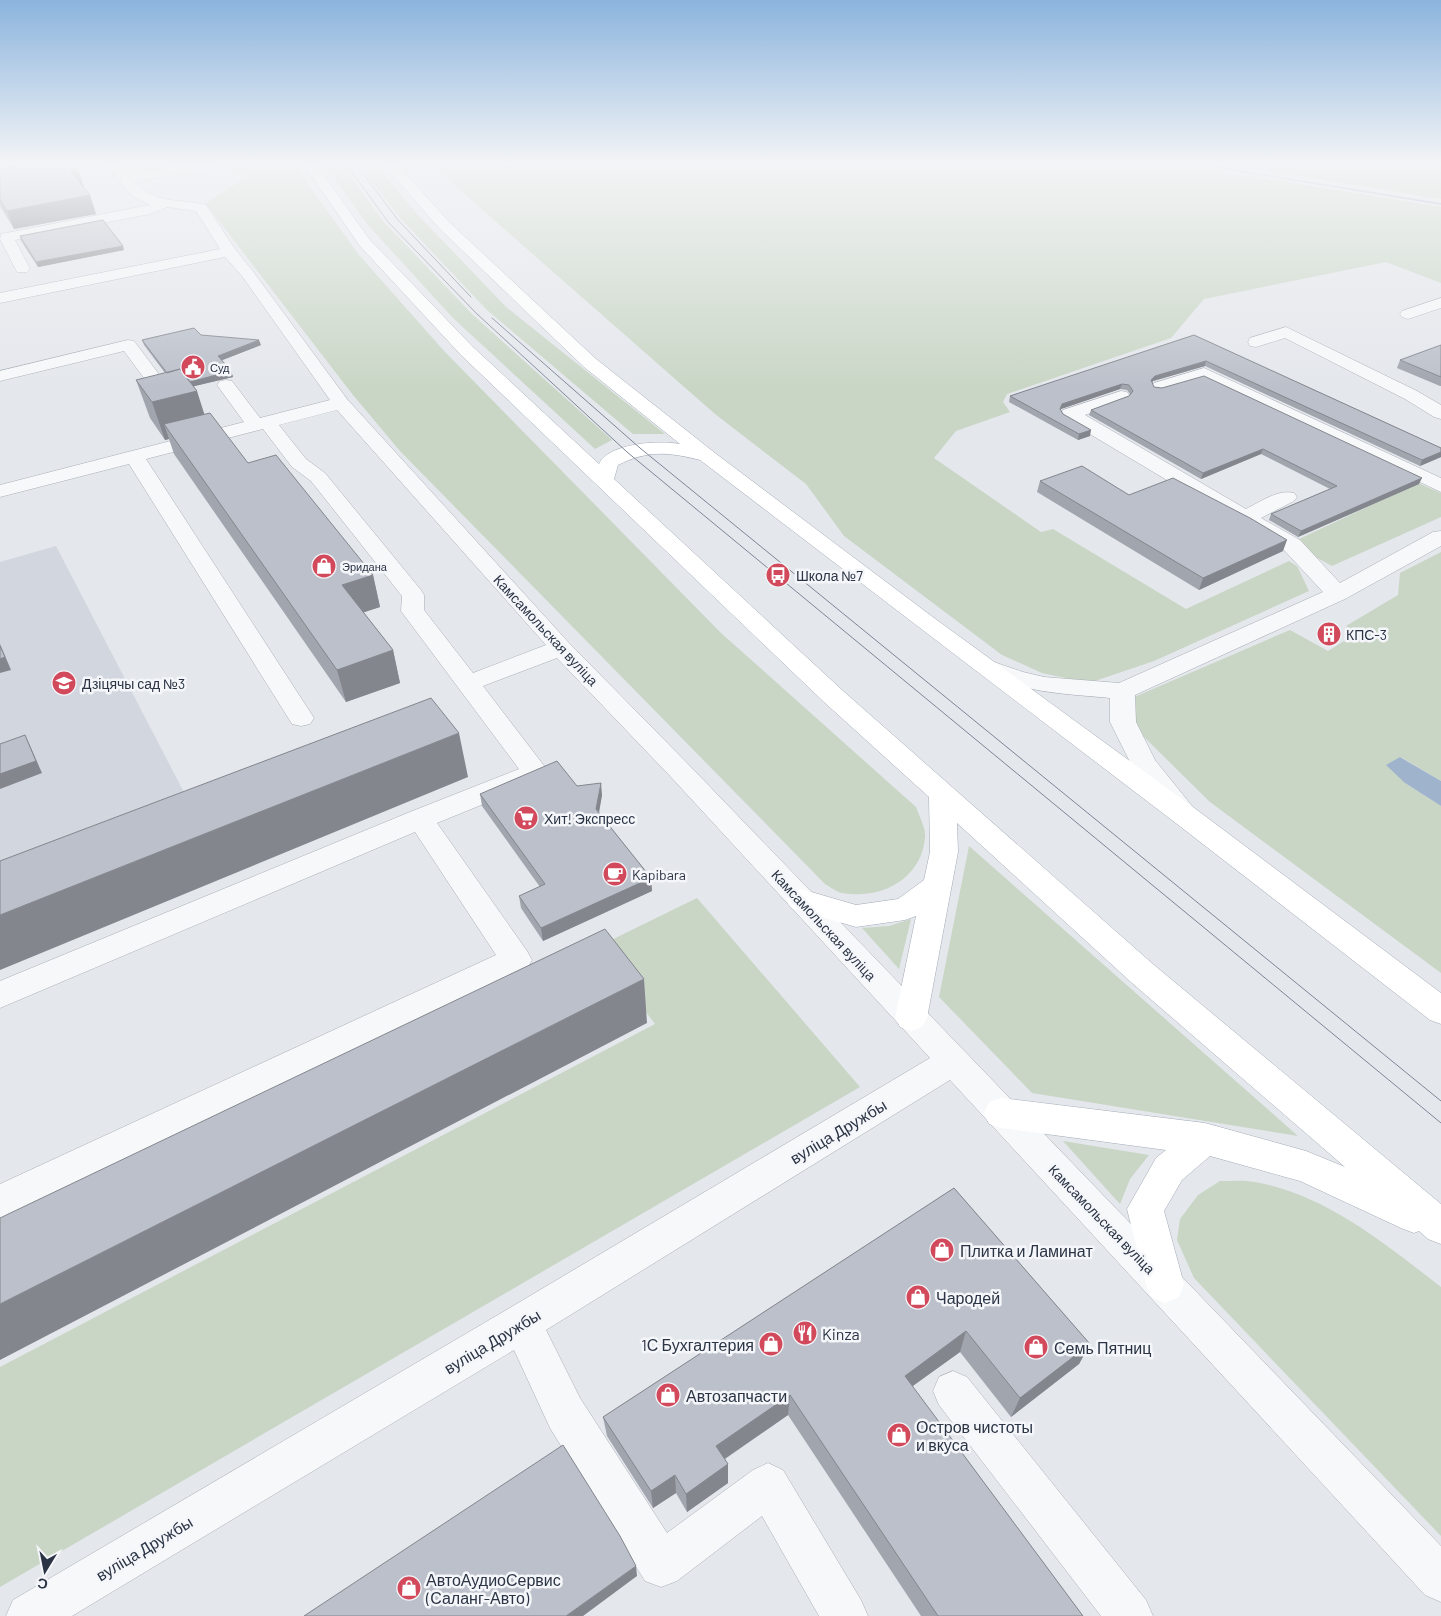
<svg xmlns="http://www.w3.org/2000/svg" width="1441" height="1616" font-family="Barlow,sans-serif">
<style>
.built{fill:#d2d6de}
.green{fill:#c9d6c5}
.water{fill:#9fb4cc}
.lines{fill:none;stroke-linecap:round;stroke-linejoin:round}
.stream{fill:#9fb4cc;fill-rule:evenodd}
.minor-casing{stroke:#a9aeb7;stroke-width:1}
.major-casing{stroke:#a3abb8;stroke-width:1}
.minor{fill:#f7f8fa;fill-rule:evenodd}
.major{fill:#fff;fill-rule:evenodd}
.tram{stroke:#7d8696;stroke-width:1}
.wall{fill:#a1a5ae}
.shaded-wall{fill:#83868d}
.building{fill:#bbc0ca;stroke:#83868d}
.labels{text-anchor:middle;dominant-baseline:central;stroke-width:5;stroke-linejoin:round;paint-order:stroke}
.far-poi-label{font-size:11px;fill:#2b3445;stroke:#f4f6f9;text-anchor:start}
.poi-label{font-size:14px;fill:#2b3445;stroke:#f4f6f9;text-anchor:start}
.street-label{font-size:14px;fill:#2b3445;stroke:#f4f6f9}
.near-street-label{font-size:16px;fill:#2b3445;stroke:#f4f6f9}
.near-poi-label{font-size:16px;fill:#2b3445;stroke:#f4f6f9;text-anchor:start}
</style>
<rect width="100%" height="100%" fill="#e4e7ec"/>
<path class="built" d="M56,546L190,804L0,878V562Z"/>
<path class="green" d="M229,162H262L242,176L237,177Z
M270,162H292L359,255L445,352L721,633L916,807C919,816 926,828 925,837C922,879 881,900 842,893C837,892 830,887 825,884L400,451L353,395L209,208L203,205Z
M340,162L384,222L472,314L612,440L595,449L453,318L368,225L324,164Z
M356,162H373L419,216L505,306L665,434H633L487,310L402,220Z
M428,162H1163L1441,207V283L1386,262L1204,299L1171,338L1007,394L1003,402L1010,412L956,431L934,458L1041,532L1053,529L1186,609L1289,561L1297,566L1309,591L1154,661L1089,683L1042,673L1002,655L844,536L806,484L715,414Z
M1216,162H1441V199Z
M1418,483L1441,493V517L1332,566L1301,549L1297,540Z
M1441,552V781L1401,757L1405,783L1441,806V973L1210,802L1143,736L1129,709L1132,698L1290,630L1328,651L1357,633L1346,626L1398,595L1400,573Z
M969,846L1298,1136L1032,1093L939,997Z
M697,898L860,1087L0,1587V1367L655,1024L597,947Z
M911,919L899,969L862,928L889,926Z
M1063,1141L1149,1155L1130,1179L1120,1204Z
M1220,1181C1231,1181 1244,1180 1255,1182C1327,1195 1385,1244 1441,1287V1536L1194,1278L1177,1240L1180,1219L1198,1195Z"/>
<path class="water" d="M1400,757L1441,781V806L1405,783L1386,765Z"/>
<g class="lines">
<path class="stream" d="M1180,162H1188L1441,203V205Z"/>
<defs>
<path id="minor" d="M104,162H116L128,175L170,168L165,162H178L183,166L200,163L199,162L213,163L215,166L209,170L134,181C155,205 178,198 206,205L235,249L252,270L347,399L569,643L688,764L1441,1546V1602L1425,1595L950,1080L546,1330L580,1398L667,1533L753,1470L768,1463L783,1470L861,1600L868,1616H819L762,1516L677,1581L661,1587L645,1581L550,1428L514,1350L72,1616H6L13,1600L508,1309L930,1058L670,776L557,658L483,686L545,767L549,773L545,779L437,823L527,951L532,960L527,969L0,1219V1184L496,955L415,832L0,1008V981L410,812L519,769L401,611L402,596L311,481L292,467L263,429L146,459L314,718L310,724L301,726L292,724L129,464L0,497V485L244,422L217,385L220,381L226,380L232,381L260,418L330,400L242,276L225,257L0,303V293L220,249L196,211L167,207L150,214L15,240L30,269L27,272H17L0,239L1,234L150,205L131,195ZM337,410L546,645L473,673L424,610V595L421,590L325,473L306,459L279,425Z
M1441,298V308L1408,319L1402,317L1400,314L1402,311Z
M1286,327L1417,391L1441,405V419L1434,417L1405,399L1285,338L1256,347L1250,346L1248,342L1250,338Z
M128,340L134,341L167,385L164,389L158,390L152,389L124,351L0,381V371Z
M1204,368L1441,478V492L1203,379L1160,392L1154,391L1151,387L1154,383Z
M1121,391L1127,392L1130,396L1127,400L1085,415L1246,509C1260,502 1278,489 1294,493L1297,497L1294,501L1261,518L1300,540L1340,583L1433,532L1441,531V546L1345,599L1135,695L1136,722L1155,760L1196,811L1192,818L1182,821L1172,818L1131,764L1110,722V698C1067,694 1029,693 989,676C981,673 975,672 970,665L973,660L982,658L1023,672L1044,677L1119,683L1323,592L1284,550L1063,418L1061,414L1063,410Z
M953,1371L967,1377L1146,1600L1153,1616H1101L939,1405L933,1391L939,1377Z"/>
<path id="major" d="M302,162H314L370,240L473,347L599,464C608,443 660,440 680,444L584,367L439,228L382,162H395L449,222L596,359L715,453L930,615L1197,810L1441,993V1024L1430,1020L1177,824L700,460C668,452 648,450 618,465L614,479L842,690L1154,965L1441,1204V1244L1428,1239L1419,1231L1414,1233L1401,1228L1300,1181L1210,1156L1182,1180L1164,1211L1184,1284L1179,1297L1165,1303L1151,1297L1146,1284L1127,1209L1156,1158L1166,1150L1001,1128L989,1124L984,1113L989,1102L1001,1098L1205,1123L1306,1151L1345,1167L1132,983L957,823L958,852L927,1018L922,1027L911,1031L900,1027L895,1018L916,916L905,920L856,927L791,908L786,900L791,892L801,889L856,905L898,899L924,880L930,852L929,797L824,702L461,355L360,246Z"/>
</defs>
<use href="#minor" class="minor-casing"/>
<use href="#major" class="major-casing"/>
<use href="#minor" class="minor"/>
<use href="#major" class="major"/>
<path class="tram" d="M345,162L388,222L476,313L627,452L1441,1123
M355,163L398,220L471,297
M492,318L640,448L1441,1101"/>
</g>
<path class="wall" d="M3,162H71L84,187L96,214L14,229L0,206V170L9,169Z
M20,236L124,250L38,267L21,241Z
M201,335L261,345L222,360L231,371L233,377L194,386L204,414L248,463L373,575L380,607L363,612L393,650L400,683L346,702L174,454L169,439L165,440L150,418L136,380L165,373L144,345L142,340Z
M1194,335L1441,448V457L1420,466L1205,366L1153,381L1152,383L1154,387L1419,484L1298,537L1269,520L1271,514L1330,489L1261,454L1201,479L1089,415L1091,410L1129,396L1130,394L1127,390L1120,389L1061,409V410L1063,414L1090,436L1078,440L1009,402L1010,396Z
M1441,345V386H1440L1397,368L1400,360Z
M1040,481L1129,495L1283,551L1199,590L1037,492Z
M577,786L602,795L599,813L651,878L652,891L543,941L521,908L519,896L540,887L482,806L480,794Z
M954,1188L1090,1344L1079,1364L1011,1417L960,1352L912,1386L1083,1616H921L788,1415L725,1459L728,1464V1483L687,1512L676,1493L653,1508L607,1436L603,1417Z"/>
<path class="shaded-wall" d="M78,169L84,187L76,188L70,171Z
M90,195L96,214L14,229L7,211Z
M123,246L124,250L38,267L36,262Z
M259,340L261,345L220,361L218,356Z
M1206,361L1205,366L1153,381L1150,386L1151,380L1155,376Z
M231,371L233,377L178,390L176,385Z
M1122,384L1120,389L1061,409L1059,415L1062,404Z
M197,391L209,429L164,424L169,439L165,440L152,402Z
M1091,430L1090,436L1078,440L1079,434Z
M1263,449L1261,454L1201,479L1203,473Z
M1441,452V457L1420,466L1422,460Z
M1422,478L1419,484L1298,537L1301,531Z
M1287,540L1283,551L1199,590L1203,578Z
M373,575L380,607L350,617L342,585Z
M0,644L11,670L0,673Z
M393,650L400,683L346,702L337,670Z
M459,733L468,777L0,970V915Z
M25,735L31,748L42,773L0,789V774Z
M601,783L602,795L597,822L596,809Z
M651,878L652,891L543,941L541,928Z
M644,979L647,1023L0,1360V1304Z
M966,1331L960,1352L899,1396L905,1376Z
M1090,1344L1079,1364L1011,1417L1020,1398Z
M790,1395L788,1415L717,1464L716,1446Z
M728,1464V1483L687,1512L686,1494Z
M675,1475L676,1493L653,1508L651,1491Z
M636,1566L637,1576L583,1616H566Z"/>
<path class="building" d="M11,162H71L78,169L70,171L90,195L7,211L0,199V170L16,168Z
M103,220L123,246L36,262L20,236Z
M194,328L201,335L259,340L218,356L231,371L190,382L180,369L167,373L142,340Z
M1194,335L1441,448V452L1422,460L1206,361L1155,376L1151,380L1154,387L1162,388L1204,376L1422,478L1301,531L1271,514L1337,486L1263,449L1203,473L1091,410L1129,396L1133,391L1129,385L1122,384L1062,404L1060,409L1063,414L1091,430L1079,434L1010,396Z
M1441,345V377L1400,360Z
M180,369L197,391L152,402L136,380Z
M210,413L248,463L276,455L373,575L342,585L393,650L337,670L164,424Z
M1082,466L1129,495L1173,478L1250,518L1287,540L1203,578L1040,481Z
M0,646L5,657L0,659Z
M431,698L459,733L0,915V861Z
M25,735L36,761L0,774V744Z
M557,761L577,786L601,783L596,809L651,878L541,928L519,896L545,884L480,794Z
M605,929L644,979L0,1304V1218Z
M954,1188L1090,1344L1020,1398L966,1331L905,1376L1083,1616H938L790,1395L716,1446L728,1464L686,1494L675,1475L651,1491L603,1417Z
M563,1445L620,1536L636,1566L566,1616H304Z"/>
<linearGradient id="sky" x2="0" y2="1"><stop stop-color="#8bb4dd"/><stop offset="0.42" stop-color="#f3f4f6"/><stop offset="1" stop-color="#f3f4f6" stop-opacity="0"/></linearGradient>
<rect width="1441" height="388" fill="url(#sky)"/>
<defs>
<symbol id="civic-disc" viewBox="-11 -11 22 22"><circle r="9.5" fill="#d1495b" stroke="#f4f6f9"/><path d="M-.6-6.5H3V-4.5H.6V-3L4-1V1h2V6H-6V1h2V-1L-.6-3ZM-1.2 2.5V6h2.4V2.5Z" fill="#fff"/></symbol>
<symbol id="shop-disc" viewBox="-11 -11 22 22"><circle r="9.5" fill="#d1495b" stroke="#f4f6f9"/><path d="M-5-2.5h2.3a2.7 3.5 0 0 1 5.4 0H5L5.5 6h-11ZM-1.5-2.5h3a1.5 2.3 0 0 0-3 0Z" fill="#fff"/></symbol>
<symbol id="bus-disc" viewBox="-11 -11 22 22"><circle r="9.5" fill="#d1495b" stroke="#f4f6f9"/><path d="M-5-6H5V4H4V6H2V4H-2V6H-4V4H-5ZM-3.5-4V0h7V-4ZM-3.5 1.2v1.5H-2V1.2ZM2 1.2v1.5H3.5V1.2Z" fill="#fff"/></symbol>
<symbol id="building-disc" viewBox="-11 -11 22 22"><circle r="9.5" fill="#d1495b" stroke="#f4f6f9"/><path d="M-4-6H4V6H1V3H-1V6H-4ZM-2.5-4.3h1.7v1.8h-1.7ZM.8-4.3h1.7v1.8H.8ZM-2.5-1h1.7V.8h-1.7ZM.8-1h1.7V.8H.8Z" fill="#fff"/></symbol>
<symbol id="school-disc" viewBox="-11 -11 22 22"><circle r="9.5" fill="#d1495b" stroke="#f4f6f9"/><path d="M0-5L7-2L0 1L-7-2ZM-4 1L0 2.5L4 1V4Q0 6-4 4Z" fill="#fff"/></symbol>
<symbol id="supermarket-disc" viewBox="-11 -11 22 22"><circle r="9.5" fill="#d1495b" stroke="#f4f6f9"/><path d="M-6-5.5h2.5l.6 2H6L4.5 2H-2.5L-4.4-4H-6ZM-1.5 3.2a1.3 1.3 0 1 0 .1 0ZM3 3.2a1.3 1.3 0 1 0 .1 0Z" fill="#fff"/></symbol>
<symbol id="cafe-disc" viewBox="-11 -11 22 22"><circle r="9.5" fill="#d1495b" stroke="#f4f6f9"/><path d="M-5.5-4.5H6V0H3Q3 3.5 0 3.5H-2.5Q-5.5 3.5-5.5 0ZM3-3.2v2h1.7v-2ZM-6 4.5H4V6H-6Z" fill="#fff"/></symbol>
<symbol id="restaurant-disc" viewBox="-11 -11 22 22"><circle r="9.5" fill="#d1495b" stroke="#f4f6f9"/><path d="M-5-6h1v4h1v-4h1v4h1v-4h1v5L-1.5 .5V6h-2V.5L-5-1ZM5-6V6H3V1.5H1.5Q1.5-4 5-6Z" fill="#fff"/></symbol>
</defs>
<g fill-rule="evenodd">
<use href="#civic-disc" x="179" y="353" width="28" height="28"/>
<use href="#shop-disc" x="310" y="552" width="28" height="28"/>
<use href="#bus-disc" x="764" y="561" width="28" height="28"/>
<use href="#building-disc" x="1315" y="620" width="28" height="28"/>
<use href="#school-disc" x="50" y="669" width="28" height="28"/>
<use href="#supermarket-disc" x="512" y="804" width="28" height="28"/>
<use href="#cafe-disc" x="601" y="860" width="28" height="28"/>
<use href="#shop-disc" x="928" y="1236" width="28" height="28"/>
<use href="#shop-disc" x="904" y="1283" width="28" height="28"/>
<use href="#restaurant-disc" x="791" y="1319" width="28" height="28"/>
<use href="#shop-disc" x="757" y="1330" width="28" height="28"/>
<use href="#shop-disc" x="1022" y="1333" width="28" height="28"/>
<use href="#shop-disc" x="654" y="1381" width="28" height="28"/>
<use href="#shop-disc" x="885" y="1421" width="28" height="28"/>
<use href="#shop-disc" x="395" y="1574" width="28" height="28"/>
</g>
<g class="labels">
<g class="far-poi-label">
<text x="210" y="367">Суд</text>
<text x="342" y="566">Эридана</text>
</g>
<g class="poi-label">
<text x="796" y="575">Школа №7</text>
<text x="1346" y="634">КПС-3</text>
<text x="82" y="683">Дзіцячы сад №3</text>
<text x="544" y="818">Хит! Экспресс</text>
<text x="632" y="874">Kapibara</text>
</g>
<g class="street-label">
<text transform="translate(546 630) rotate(47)">Камсамольская вуліца</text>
<text transform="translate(824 925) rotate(47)">Камсамольская вуліца</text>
<text transform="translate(1102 1219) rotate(46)">Камсамольская вуліца</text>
</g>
<g class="near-street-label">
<text transform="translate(838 1131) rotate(-31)">вуліца Дружбы</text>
<text transform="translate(492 1341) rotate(-31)">вуліца Дружбы</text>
<text transform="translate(144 1548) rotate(-31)">вуліца Дружбы</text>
</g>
<g class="near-poi-label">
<text x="960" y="1250">Плитка и Ламинат</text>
<text x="936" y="1297">Чародей</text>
<text x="822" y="1333">Kinza</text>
<text x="754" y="1344" text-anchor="end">1С Бухгалтерия</text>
<text x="1054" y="1347">Семь Пятниц</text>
<text x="686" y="1395">Автозапчасти</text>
<text x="916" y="1426">Остров чистоты<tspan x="916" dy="18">и вкуса</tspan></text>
<text x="426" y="1579">АвтоАудиоСервис<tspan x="426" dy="18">(Саланг-Авто)</tspan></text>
</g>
</g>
<g transform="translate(45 1571) rotate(190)" stroke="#f4f6f9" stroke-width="4" paint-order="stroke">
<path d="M0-4L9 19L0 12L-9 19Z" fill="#2b3445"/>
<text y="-8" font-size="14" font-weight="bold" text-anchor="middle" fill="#2b3445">С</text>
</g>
</svg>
